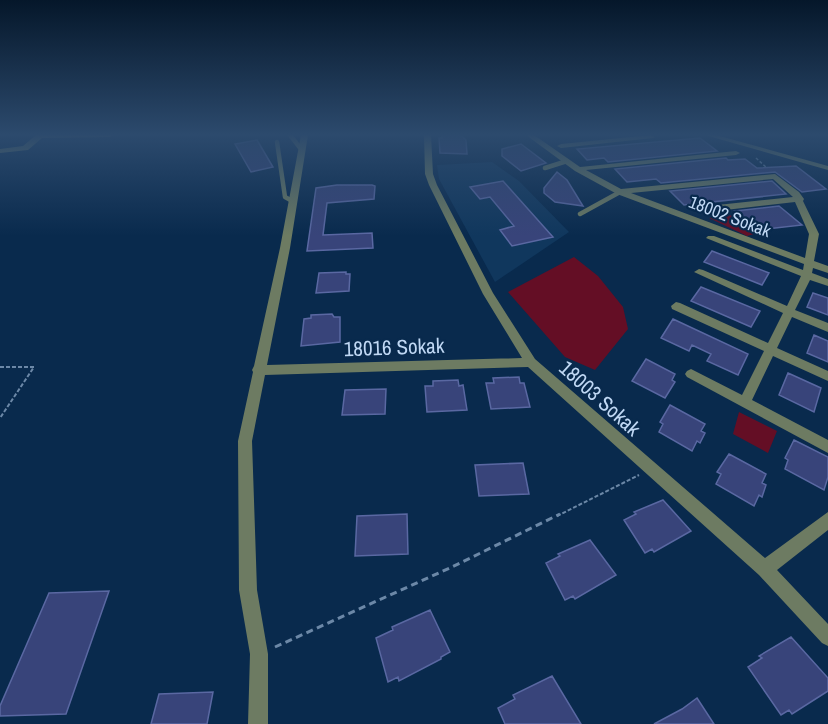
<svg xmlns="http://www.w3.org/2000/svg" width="828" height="724" font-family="'Archivo Narrow',sans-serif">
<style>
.built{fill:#10375d}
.green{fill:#640e25}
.building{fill:#38447a;stroke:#5a68a2;stroke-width:1.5}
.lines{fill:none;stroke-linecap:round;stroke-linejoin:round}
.path-far2{stroke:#6c88a7;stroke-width:1.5;stroke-dasharray:3 2;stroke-linecap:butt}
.path-far1{stroke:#6c88a7;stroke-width:2;stroke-dasharray:4 2;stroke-linecap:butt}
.path{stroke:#6c88a7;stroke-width:3;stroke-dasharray:7 4.5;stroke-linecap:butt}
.lane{stroke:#6d7b62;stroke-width:4.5}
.street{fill:#6d7b62;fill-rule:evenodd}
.labels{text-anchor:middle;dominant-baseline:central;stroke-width:4.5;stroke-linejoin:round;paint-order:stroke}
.far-street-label{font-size:18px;fill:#c0d8f4;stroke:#092a4d}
.street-label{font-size:21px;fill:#c0d8f4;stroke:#092a4d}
</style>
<rect width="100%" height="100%" fill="#092a4d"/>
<path class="built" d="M492,162L519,181L569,232L495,282L439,179L437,165Z"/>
<path class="green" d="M734,215L754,234L747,236L709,218Z
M574,257L598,276L623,307L628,329L595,370L565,357L508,292Z
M739,412L777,431L768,453L733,434Z"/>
<path class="building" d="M442,135H461L466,140L467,154L440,153L439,138H442Z
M700,138L717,151L608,162L604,158L587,160L577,149Z
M257,140L273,167L251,172L235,144Z
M521,144L546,163L521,171L502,156V149Z
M726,158L728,160L745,159L757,168L796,166L826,189L802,192L775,172L661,183L656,179L627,182L615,169Z
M557,172L567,180L583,206L555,202L544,193V188Z
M503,181L553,237L512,246L500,230L514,226L490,197L480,199L470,187Z
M772,181L786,194L684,205L670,191Z
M337,185H372L375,186L374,199L327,203L323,235L372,233L373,248L307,251L316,188Z
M779,206L802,225L757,230L735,211Z
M712,251L769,273L762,285L704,262Z
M346,272V274H350L349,291L316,293L319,273Z
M701,287L760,311L751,327L691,301Z
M813,293L828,298V315L807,307Z
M332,314L334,317H340V342L301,346L304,319L311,318V315Z
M673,319L748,354L738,375L707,361L711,354L692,345L689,351L661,338Z
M814,335L828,341V362L807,353Z
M646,359L675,374L672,380L675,382L665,398L632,381Z
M788,373L821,388L814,412L779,395Z
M519,377L520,383H524L530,407L491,409L486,383H494L493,378Z
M458,380L459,386L463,385L467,410L427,412L425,386H433V381Z
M386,389L385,414L342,415L345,390Z
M670,405L705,424L701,431L705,433L700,443L697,441L692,451L659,432L663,424L660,422Z
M794,440L828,457V477L824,490L785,469L788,460L785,458Z
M729,454L766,474L762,483L766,485L762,497L759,495L754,506L716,484L721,474L717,472Z
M523,463L529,494L479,496L475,465Z
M663,500L691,531L654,552L652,549L645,553L624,520L636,514L634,512Z
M407,514L408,554L355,556L357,516Z
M590,540L616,575L575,599L573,596L565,600L546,563L560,556L558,554Z
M109,591L66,714L0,716V706L49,593Z
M430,610L450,652L441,657V659L399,681L398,677L388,682L376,638L393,630L392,627Z
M791,637L828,678V691L792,714L789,710L781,715L748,667L762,658L759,656Z
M552,676L581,724H505L498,708L515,699L513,695Z
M213,692L207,724H151L159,694Z
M697,698L714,724H654L682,709Z"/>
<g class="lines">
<path class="path-far2" d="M756,158L767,168"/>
<path class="path-far1" d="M0,367H34L0,418
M557,516L639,475"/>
<path class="path" d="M275,647L452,567L560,514"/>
<path class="lane" d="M290,135L301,149
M277,142L285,197L294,202
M545,168L567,161
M580,214L620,192"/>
<path class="street" d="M36,135H114L110,137L42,138L28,150L0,153V149L23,146Z
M301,135H308L290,248L267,365L522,358L483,294L429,185L425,174L424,135H431L433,174L437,185L493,293L535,359L765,558L828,512V530L777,570L828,624V646L822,643L759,575L528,367L265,375L252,441L257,590L268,654V724H248L250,654L239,590L238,441L253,372L252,370L254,366L280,248Z
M526,135H534L580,167L736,151L740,153L736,155L586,170L621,189L775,174L799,192L804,199L803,201L819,234L814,261L828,266V273L813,268L812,273L828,279V286L810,280L795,310L828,323V332L792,317L777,348L828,371V381L773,356L752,400L828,440V453L687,377L685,374L687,371L691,369L742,395L764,351L672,309L671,306L676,302L680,303L768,343L783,313L694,272L699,269L703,270L787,306L801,276L706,238L708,236H714L803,270L804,264L617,194L575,171ZM773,179L793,197L708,206L704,209L708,212L795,202L809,234L805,258L631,193Z
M651,135L655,137L653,138L561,148L557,146L561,144Z
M705,135H716L828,166V170Z"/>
</g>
<linearGradient id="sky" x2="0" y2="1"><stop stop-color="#05172a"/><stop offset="0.57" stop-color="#2c4a6d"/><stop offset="1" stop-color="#2c4a6d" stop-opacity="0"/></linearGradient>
<rect width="828" height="236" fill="url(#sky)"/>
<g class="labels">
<g class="far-street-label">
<text transform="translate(730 216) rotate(21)">18002 Sokak</text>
</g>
<g class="street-label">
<text transform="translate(394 347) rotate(-2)">18016 Sokak</text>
<text transform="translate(600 398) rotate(42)">18003 Sokak</text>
</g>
</g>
</svg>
